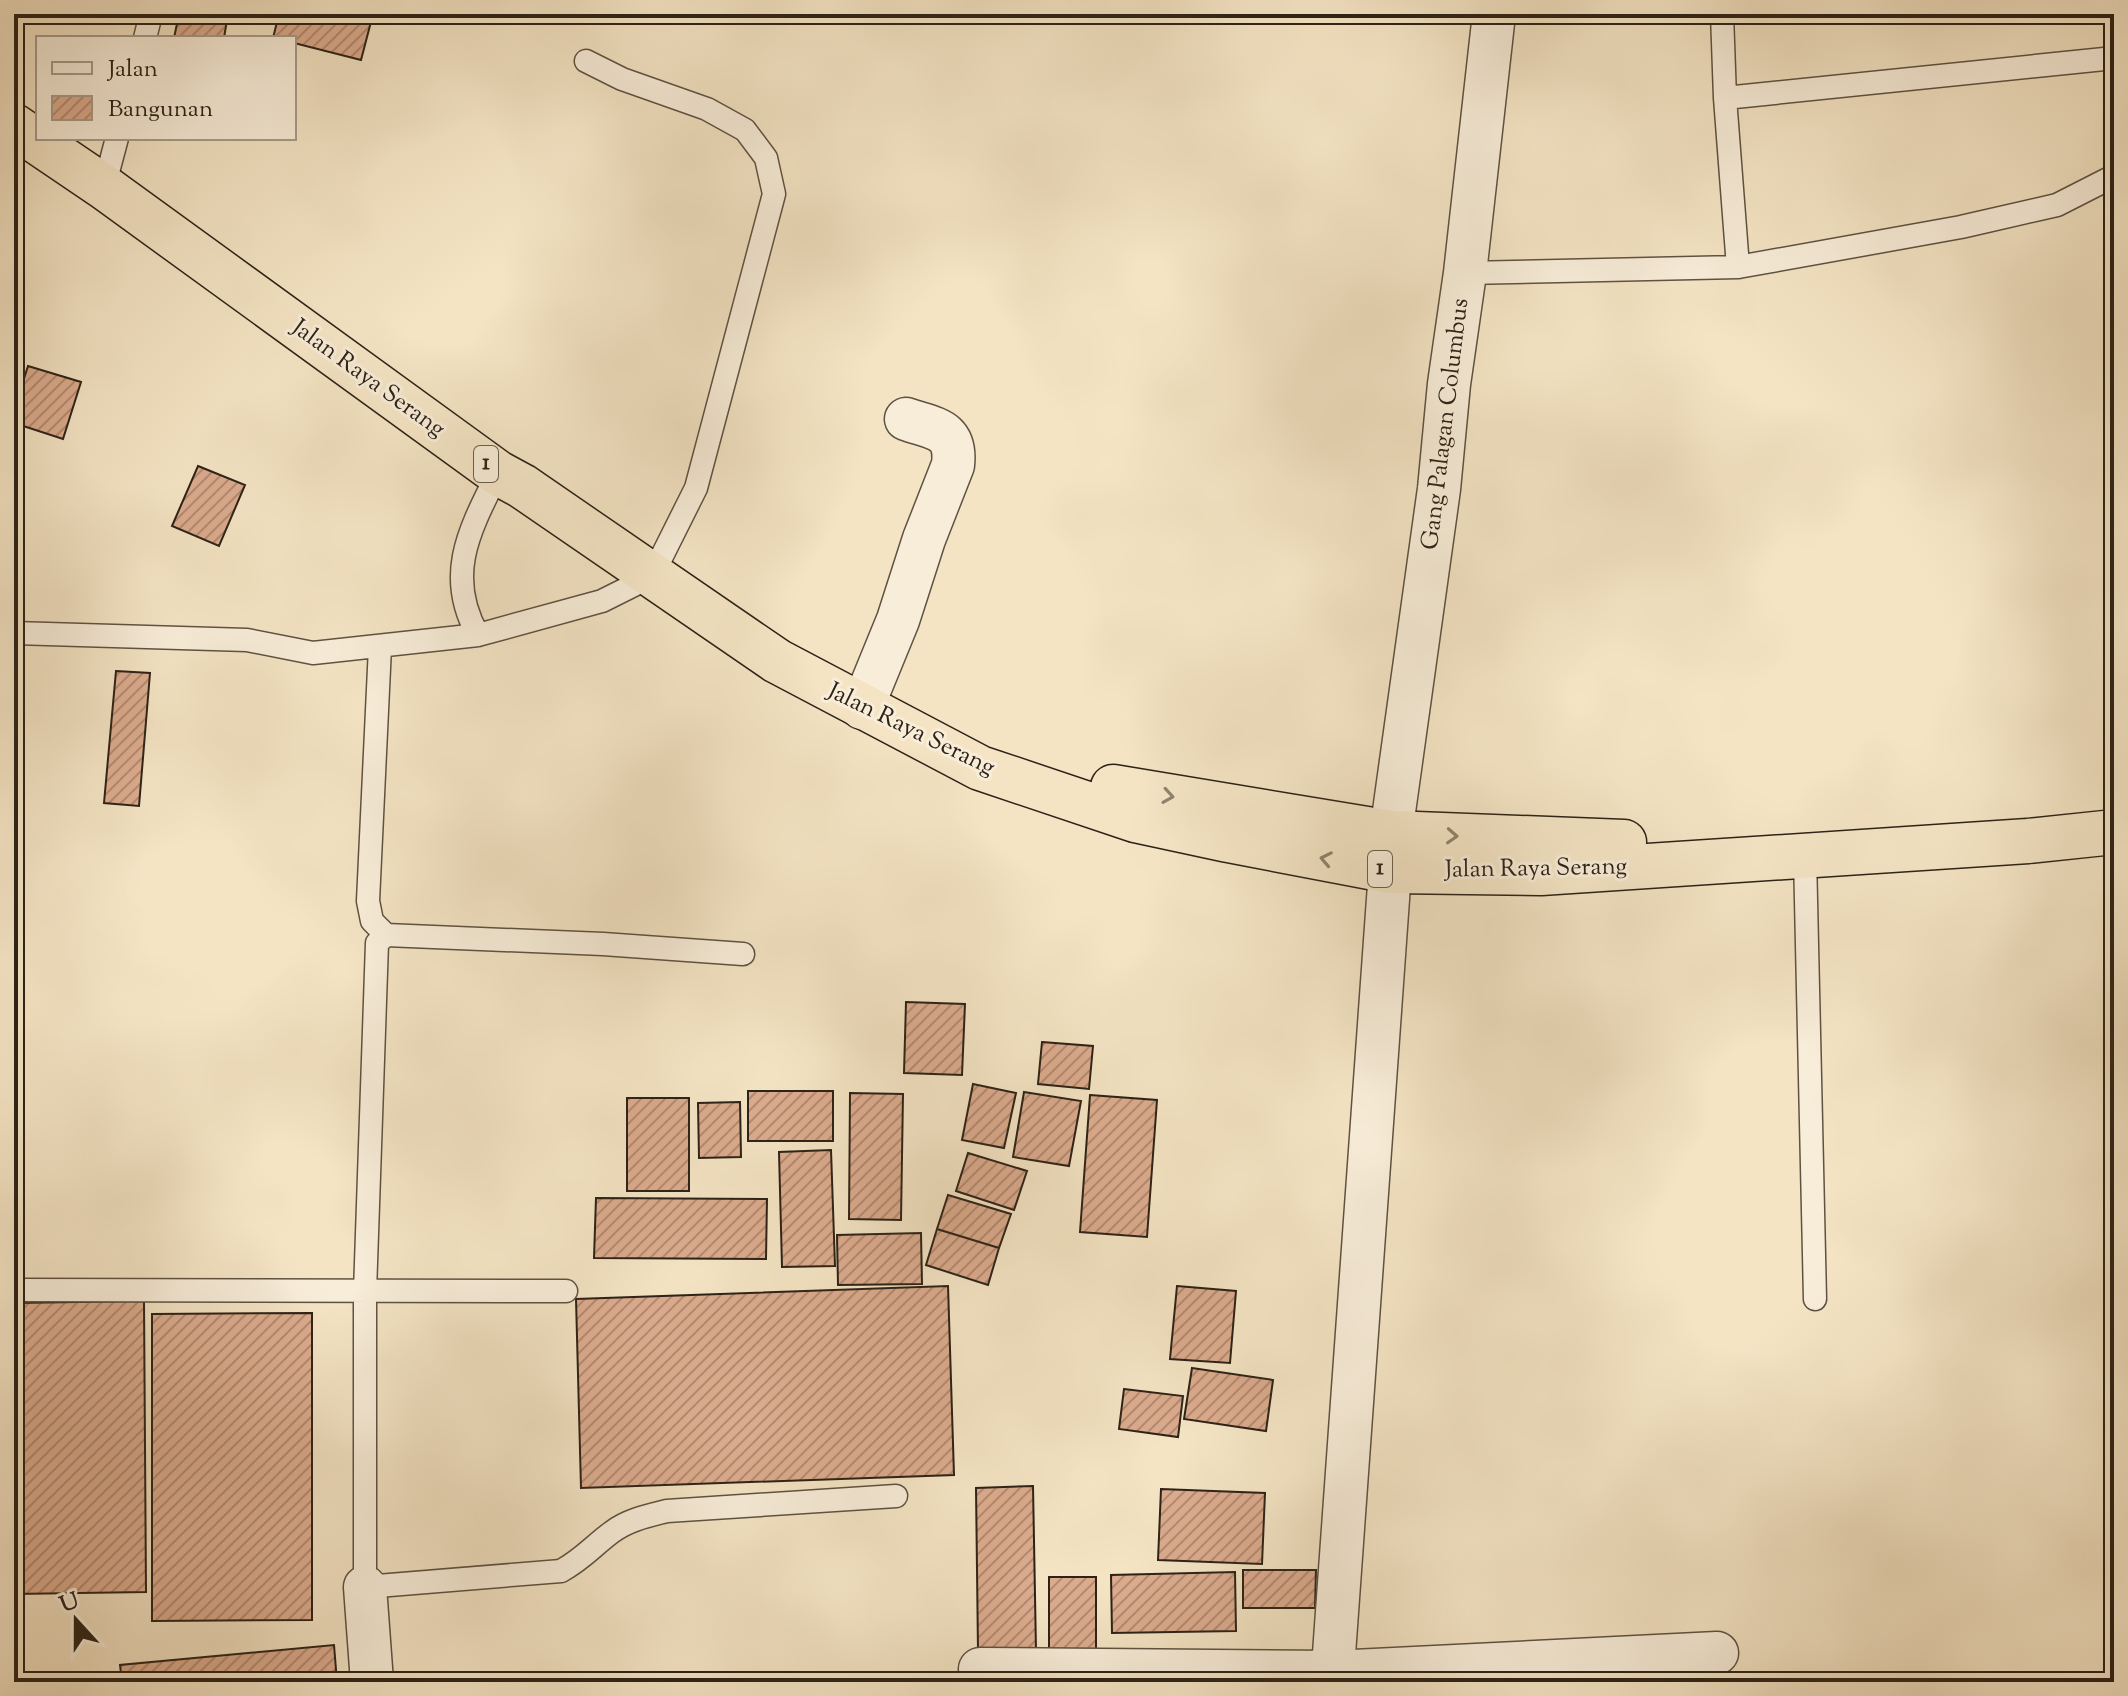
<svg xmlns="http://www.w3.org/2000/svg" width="2128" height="1696" font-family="'Sorts Mill Goudy',serif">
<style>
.building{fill:url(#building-hatch);stroke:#2c2217;stroke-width:2}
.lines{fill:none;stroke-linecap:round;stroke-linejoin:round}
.lane-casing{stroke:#5e5242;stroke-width:25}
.street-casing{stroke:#5e5242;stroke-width:45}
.highway-casing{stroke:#2c2217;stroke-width:47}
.lane{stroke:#f8edd9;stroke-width:22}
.street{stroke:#f8edd9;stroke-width:42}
.highway{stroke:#f4e4c4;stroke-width:44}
.oneway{stroke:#90836e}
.labels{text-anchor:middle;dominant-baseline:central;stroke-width:6;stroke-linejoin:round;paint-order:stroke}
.shield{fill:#f8edd9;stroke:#695f51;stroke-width:2}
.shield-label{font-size:22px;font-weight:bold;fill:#2c2217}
.street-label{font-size:24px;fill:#2c2217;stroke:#f8edd9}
</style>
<defs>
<pattern id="building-hatch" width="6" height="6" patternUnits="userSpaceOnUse" patternTransform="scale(2)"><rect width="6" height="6" fill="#dcab8d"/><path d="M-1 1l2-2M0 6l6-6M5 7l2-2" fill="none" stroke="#b38b72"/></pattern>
</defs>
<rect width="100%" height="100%" fill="#f4e4c4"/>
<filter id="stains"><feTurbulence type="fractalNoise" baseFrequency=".0025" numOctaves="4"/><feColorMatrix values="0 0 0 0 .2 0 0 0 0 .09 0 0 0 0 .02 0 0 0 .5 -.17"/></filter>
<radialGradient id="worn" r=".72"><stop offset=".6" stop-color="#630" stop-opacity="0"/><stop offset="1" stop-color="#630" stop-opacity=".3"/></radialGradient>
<path class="building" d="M179,14H228L224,38H174Z
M279,14H373L361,60L294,43V38H273Z
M28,366L81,382L63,439L14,423V410Z
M198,466L245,485L219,546L172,526Z
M116,671L150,673L139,806L104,803Z
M906,1002L965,1004L962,1075L904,1073Z
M1042,1042L1093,1046L1089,1089L1038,1084Z
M973,1084L1016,1093L1004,1148L962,1140Z
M748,1091H833V1141H748Z
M1024,1092L1081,1101L1069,1166L1013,1157Z
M850,1093L903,1094L901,1220L849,1219Z
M1090,1095L1157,1100L1147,1237L1080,1232Z
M627,1098H689V1191H627Z
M740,1102L741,1157L699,1158L698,1103Z
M831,1150L835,1266L782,1267L779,1152Z
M968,1153L1027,1171L1014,1210L956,1191Z
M948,1195L1011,1214L999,1248L937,1229Z
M596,1198L767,1199L766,1259L594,1258Z
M937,1229L999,1248L988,1285L926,1265Z
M921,1233L922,1284L838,1285L837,1235Z
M948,1286L954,1475L581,1488L576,1299Z
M1177,1286L1236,1291L1230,1363L1170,1359Z
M144,1301L146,1592L14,1594V1303Z
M312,1313V1620L152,1621V1314Z
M1192,1368L1273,1380L1266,1431L1184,1419Z
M1124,1389L1183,1396L1178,1437L1119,1429Z
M1033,1486L1036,1650L978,1651L976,1488Z
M1161,1489L1265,1493L1262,1564L1158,1560Z
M1243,1570H1316L1315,1608H1243Z
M1235,1572L1236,1631L1112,1633L1111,1575Z
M1049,1577H1096V1651H1049Z
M334,1645L337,1682H122L120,1665Z"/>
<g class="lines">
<defs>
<path id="lane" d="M1722,14L1725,98L1738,267
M145,38L151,14
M1725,98L2114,58
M104,187L117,138
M1465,273L1738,267L1961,227L2057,205L2114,176
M14,633L247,640L313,653L478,635L602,601L652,576L696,488L774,194L766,158L745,130L707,109L622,79L586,61
M478,635C444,575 470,529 498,473
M380,647L368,901L372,921L386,935
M1805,856L1815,1299
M743,954L603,944L386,935L377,943L365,1292V1587L561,1571C583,1559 593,1546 612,1532C628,1520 647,1516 667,1511L896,1496
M14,1290L566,1291"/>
<path id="street" d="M862,708L898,620L924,539L953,465C957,428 934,429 906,419
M1391,833L1439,489L1449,384L1465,273L1494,14
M365,1587L372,1682
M980,1669L1333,1672L1717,1653
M1332,1682L1390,871"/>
<path id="highway" d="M14,126L104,187L498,473L522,486L777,661L980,768L1135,820L1228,840L1390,871L1541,873L2028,841L2114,832
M1113,787L1391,833L1624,842"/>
</defs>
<use href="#lane" class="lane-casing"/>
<use href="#street" class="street-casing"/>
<use href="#highway" class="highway-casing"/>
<use href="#lane" class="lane"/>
<use href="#street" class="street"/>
<use href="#highway" class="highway"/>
</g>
<defs><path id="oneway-chevron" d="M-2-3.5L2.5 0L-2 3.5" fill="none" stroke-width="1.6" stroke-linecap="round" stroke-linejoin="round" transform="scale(2)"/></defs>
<g class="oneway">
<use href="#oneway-chevron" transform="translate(1168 796) rotate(9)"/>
<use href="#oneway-chevron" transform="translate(1452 836) rotate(3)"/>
<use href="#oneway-chevron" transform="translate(1326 859) rotate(-169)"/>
</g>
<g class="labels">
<g class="shield">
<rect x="474" y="446" width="24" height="36" rx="6"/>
<rect x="1368" y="851" width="24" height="36" rx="6"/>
</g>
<g class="shield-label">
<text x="486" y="464">1</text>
<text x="1380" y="869">1</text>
</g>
<g class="street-label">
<text transform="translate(368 379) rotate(36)">Jalan Raya Serang</text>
<text transform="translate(1446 424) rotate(-83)">Gang Palagan Columbus</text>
<text transform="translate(911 730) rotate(26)">Jalan Raya Serang</text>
<text transform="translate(1536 869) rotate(-1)">Jalan Raya Serang</text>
</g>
</g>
<rect width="2128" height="1696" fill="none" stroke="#f4e4c4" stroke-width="48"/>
<rect x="16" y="16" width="2096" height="1664" fill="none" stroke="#2c2217" stroke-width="4"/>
<rect x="24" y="24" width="2080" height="1648" fill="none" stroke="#2c2217" stroke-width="2"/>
<rect x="36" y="36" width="260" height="104" fill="#f8edd9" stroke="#a69c8b" stroke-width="2"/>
<rect x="52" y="62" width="40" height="12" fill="#f8edd9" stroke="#a69c8b" stroke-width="2"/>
<text x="108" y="76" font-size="24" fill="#2c2217">Jalan</text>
<rect x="52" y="96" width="40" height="24" fill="url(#building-hatch)" stroke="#a69c8b" stroke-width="2"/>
<text x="108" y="116" font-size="24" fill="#2c2217">Bangunan</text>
<g transform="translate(76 1620) rotate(339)" stroke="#f8edd9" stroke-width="6" paint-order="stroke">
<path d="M0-6L14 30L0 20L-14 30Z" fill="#2c2217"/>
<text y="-12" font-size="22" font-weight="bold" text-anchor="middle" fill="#2c2217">U</text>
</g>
<rect width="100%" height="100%" filter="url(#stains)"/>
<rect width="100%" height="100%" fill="url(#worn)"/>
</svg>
